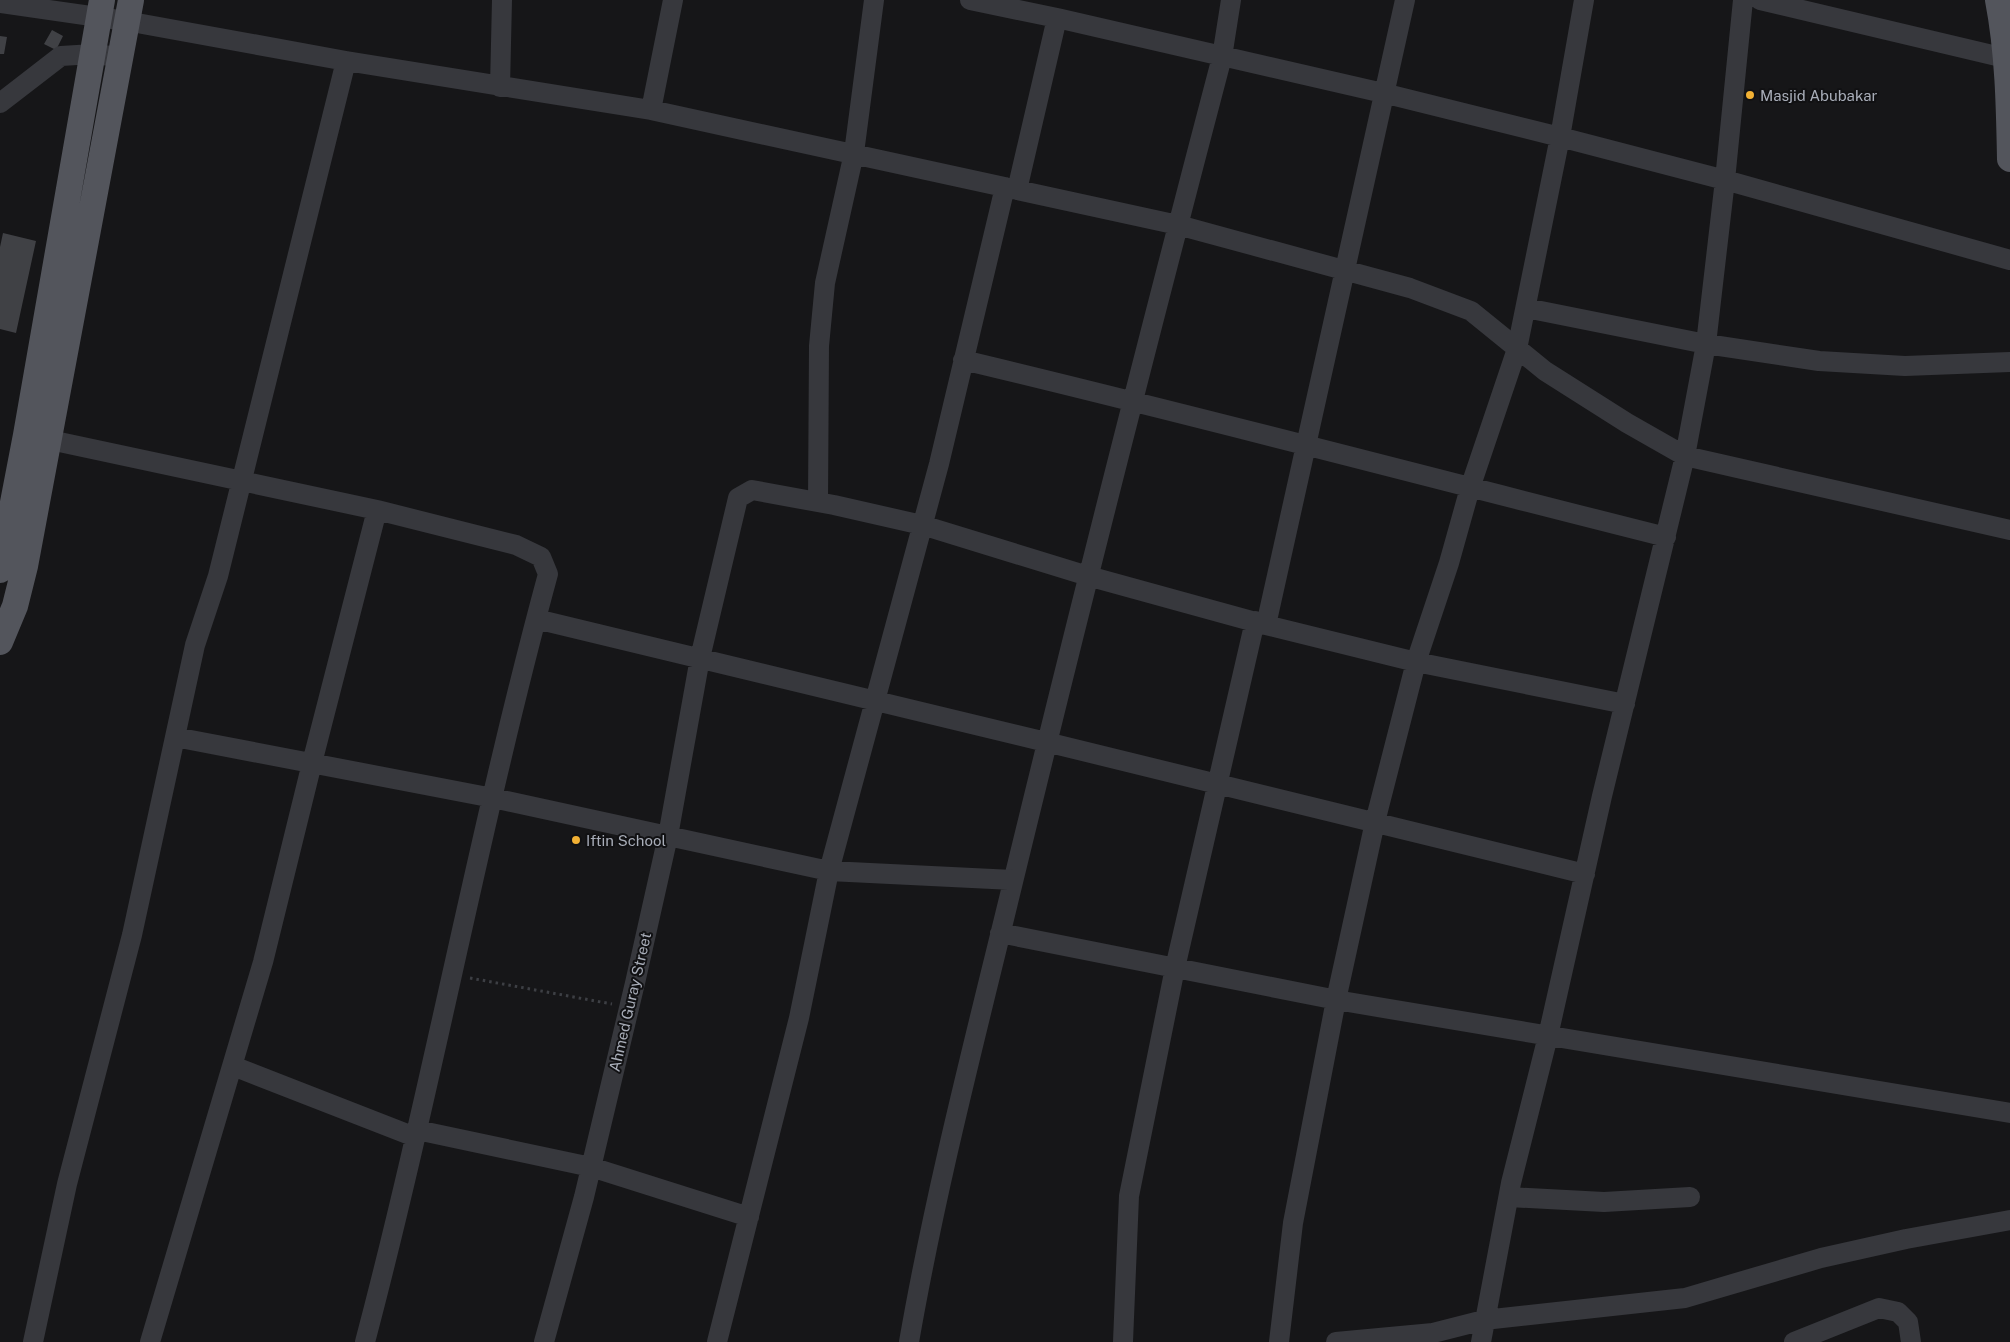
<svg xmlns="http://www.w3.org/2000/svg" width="2010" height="1342" font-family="'Public Sans',sans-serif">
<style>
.building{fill:#404145}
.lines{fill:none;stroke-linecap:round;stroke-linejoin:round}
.path{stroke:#3d3f44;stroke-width:3;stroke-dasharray:2.5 4;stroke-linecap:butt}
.minor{stroke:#37383d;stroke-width:20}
.major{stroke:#53555c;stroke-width:26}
.poi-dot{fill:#f2b134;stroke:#111113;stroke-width:2}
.labels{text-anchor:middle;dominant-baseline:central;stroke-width:4;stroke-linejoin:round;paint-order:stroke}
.poi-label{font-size:15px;fill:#a8adb8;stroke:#111113;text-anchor:start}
.street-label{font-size:15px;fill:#a8adb8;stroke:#111113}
</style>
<rect width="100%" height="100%" fill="#161618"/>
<path class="building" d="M52,30L63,36L56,50L44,44Z
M0,36L7,37L4,54H0Z
M3,233L36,241L16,333L0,329V247Z"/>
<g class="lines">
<path class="path" d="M470,978L612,1004"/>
<path class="minor" d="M970,0L1057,18L1383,93L1560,137L1725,180L2010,260
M1760,0L2005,58
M0,3L126,21L346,61L651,110L1178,225L1410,288L1471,311L1545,371L1627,423L1685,456L2010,530
M500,87L502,0
M0,103L61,56L93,54L120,57
M651,110L673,0
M1017,190L1057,18
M1526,308L1706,344L1819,361L1905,366L2010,362
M963,360C1198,416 1431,478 1666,537
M36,437L377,510L516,545L541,557L548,574C479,828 432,1088 365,1342
M818,502L819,346L825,283L854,153L874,0
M536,619L1046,742L1585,874
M1266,625L1405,0
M175,737L493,798L829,871L1013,880
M1000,933L1342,1001L2010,1113
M233,1066L415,1137
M417,1130L591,1167L749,1217
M1509,1197L1604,1202L1690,1197
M33,1342L67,1184L132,935L195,645L218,576L346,61
M150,1342L263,962L312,763L377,510
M544,1342L584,1197L635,983L668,836L700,658L738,498L752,490L834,505L922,525L1088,576L1266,625L1416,662L1625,704
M717,1342L799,1018L829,871L939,464L1005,187
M909,1342C936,1187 976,1035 1013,882C1080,606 1150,331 1222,57L1231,0
M1123,1342L1129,1196L1175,968L1255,621
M1279,1342L1293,1223L1336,1000L1375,822L1416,662L1449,563L1470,488L1517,349L1560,137L1584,0
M1336,1342L1433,1333L1484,1320L1685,1298L1821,1258L1906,1239L2010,1220
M1481,1342L1511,1183L1548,1036L1602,796L1685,456L1706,344L1725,180L1743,0
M1794,1342L1879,1308L1898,1312L1908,1322L1911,1342"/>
<path class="major" d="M1998,0C2008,52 2009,106 2010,159
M0,570L26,435L102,0
M0,642L15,606L25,566L131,0"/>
</g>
<g class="poi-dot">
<circle cx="1750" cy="95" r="5"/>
<circle cx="576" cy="840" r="5"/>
</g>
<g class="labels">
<g class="poi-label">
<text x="1760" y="95">Masjid Abubakar</text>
<text x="586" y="840">Iftin School</text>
</g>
<g class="street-label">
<text transform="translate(630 1002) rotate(-77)">Ahmed Guray Street</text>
</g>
</g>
</svg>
